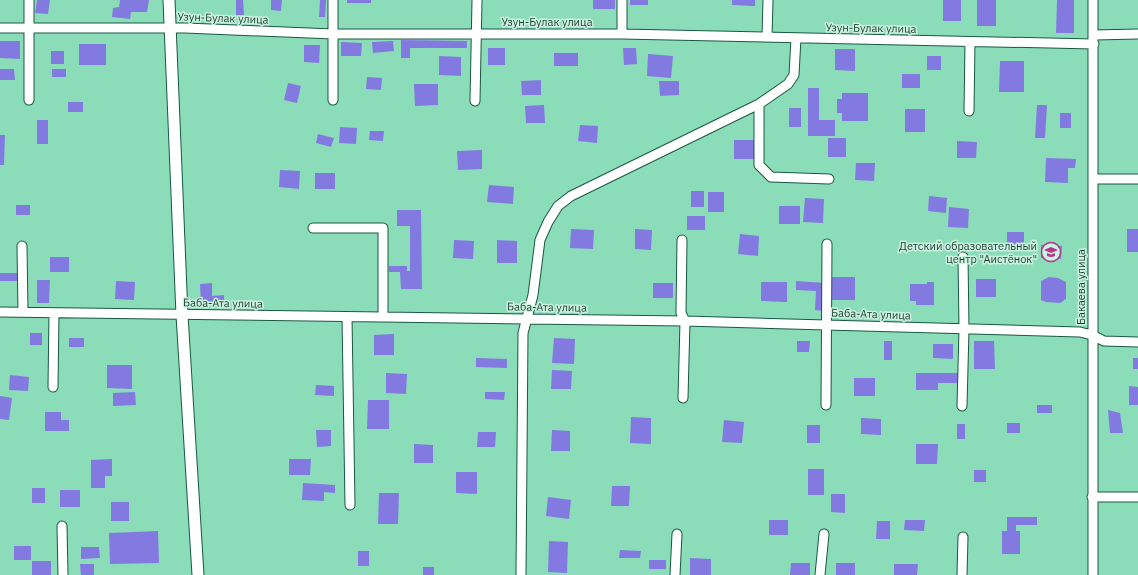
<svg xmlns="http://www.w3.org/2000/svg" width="1138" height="575" font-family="'IBM Plex Sans',sans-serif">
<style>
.building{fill:#837ae1}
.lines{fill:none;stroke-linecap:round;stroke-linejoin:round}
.minor-casing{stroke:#185942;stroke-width:11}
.tertiary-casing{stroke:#185942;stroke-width:13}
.minor{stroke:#fff;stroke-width:9}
.tertiary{stroke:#fff;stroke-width:11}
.labels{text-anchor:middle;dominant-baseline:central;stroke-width:3;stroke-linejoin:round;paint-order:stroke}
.street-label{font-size:11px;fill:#1c3e30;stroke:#ccf3e1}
.poi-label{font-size:11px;fill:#1c3e30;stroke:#ccf3e1;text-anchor:end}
</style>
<rect width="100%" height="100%" fill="#8bdcb9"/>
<path class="building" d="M37,0H50L48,14L35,13Z
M120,0H149L147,12H131L130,19L112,17L113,8L119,7Z
M236,0H243L244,15H236Z
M271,0H282L281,11L271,10Z
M320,0H326L325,17H319Z
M347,0H371V3H347Z
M593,0H615V9H593Z
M630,0H648V5H630Z
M732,0H755V6L732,5Z
M943,0H961V21H943Z
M977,0H996V26H977Z
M1057,0H1074V33H1056Z
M401,40L467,41V48H410V58H401Z
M0,41H20V59L0,58Z
M393,41L394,51L373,53L372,42Z
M341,42L362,43L361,56H341Z
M79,44H106V65H79Z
M304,45H320L319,63L304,62Z
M488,48H505V65H488Z
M623,48H636L637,64L624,65Z
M835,49H855V71L835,70Z
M51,51H64V64H51Z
M554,53H578V66H554Z
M648,54L673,56L671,78L647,76Z
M439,56L461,57V76L439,75Z
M927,56H941V70H927Z
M1000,61H1024V92H999Z
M0,69H14L15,80H0Z
M52,69H66V77H52Z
M902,74H920V88H902Z
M367,77L382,78L381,90L366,89Z
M541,80V95H522L521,81Z
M659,81H679V95L660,96Z
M288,83L301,86L297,103L284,100Z
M414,84H438V105L415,106Z
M808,88H819V120H835V136H808Z
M842,93H868V121H842V113H837V99H842Z
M68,102H83V112H68Z
M544,105L545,123H526L525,106Z
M1037,105H1047L1045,138H1035Z
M789,108H801V127H789Z
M905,109H925V132H905Z
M1060,113H1071V128H1060Z
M37,120H48V144H37Z
M580,125L598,126L597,143L578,141Z
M340,127L357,128L356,144L339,143Z
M370,131H384L383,141L369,140Z
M318,134L334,138L331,147L316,143Z
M0,135H5L4,165H0Z
M828,138H846V157H828Z
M734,140H755V159H734Z
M957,141L977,142L976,158H957Z
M482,150V169L458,170L457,151Z
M1046,158L1076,159L1075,168H1068V183L1045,182Z
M856,163H875L874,181L855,180Z
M280,170L300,171L299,189L279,187Z
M315,173H335V189H315Z
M489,185L514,187L513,204L487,202Z
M691,191H704V207H691Z
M708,192H724V212H708Z
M929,196L947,198L946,213L928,211Z
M805,198L824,199L823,223L803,222Z
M16,205H30V215H16Z
M779,206H800V224H779Z
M949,207L969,209L968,228L948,227Z
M397,210H421L422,289H401L400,272H389V266H407V271H410V226H397Z
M687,216H705V230H687Z
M571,229L594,230L593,249L570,248Z
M635,229L652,230L651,250L635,249Z
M1127,229H1138V252H1127Z
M1007,232H1024V248H1007Z
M740,234L759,236L758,256L738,254Z
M454,240L474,241L473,259L453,258Z
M497,240L517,241V263H497Z
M1041,245L1062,246L1061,259L1041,258Z
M50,257H69V272H50Z
M0,273H17V281H0Z
M832,277H855V300H832Z
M1049,277L1058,278L1066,282V299L1060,303L1046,302L1041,300V281Z
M976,279H996V297H976Z
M37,280H50L49,303H37Z
M116,281L135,282L134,300L115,299Z
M796,281L825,283L824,311L815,310L816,291L796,290Z
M761,282H787V302L761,301Z
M927,282H934V305H916V301H910V284H927Z
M212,283V296L224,295V304L201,306L200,284Z
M653,283H673V298H653Z
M30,333H42V345H30Z
M394,334V355H374V335Z
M69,338H84V347H69Z
M554,338L575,339L574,364L552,363Z
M797,341H810L809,352H797Z
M884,341H892V360H884Z
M974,341H994L995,369H974Z
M933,344H953V359L933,358Z
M476,358L507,359V368L476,367Z
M1133,358H1138V369H1133Z
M107,365H132V389L107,388Z
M552,370L572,371L571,389H551Z
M386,373L407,374L406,394L386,393Z
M916,373H960V383H938V390H916Z
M10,375L29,377L28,391L9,390Z
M854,378H875V396H854Z
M316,385L334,386V396L315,395Z
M1129,386L1138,387V405H1129Z
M135,392L136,405L113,406V393Z
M485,392H505L504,400L485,399Z
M0,396L12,398L9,420L0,419Z
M368,400H389V429H367Z
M1037,405H1052V413H1037Z
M1108,410L1120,413L1123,433H1110Z
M45,412H61V420H69V431H45Z
M631,417L651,418V444L630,443Z
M861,418L881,419V435L861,434Z
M724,420L744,422L742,443L722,442Z
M1007,423H1020V433H1007Z
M957,424H965V439H957Z
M807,425H820V443H807Z
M316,430H331V446L317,447Z
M552,430L570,431V451H551Z
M478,432H496L495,447H477Z
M414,444L433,445V463H414Z
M916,444H938L937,464H916Z
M112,459V476H105V488H91V460Z
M289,459H311L310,475H289Z
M808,469H824V495H808Z
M974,470H986V482H974Z
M456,472H477V494L456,493Z
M303,483L335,485V493L324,492V501L302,500Z
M612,486H630L629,506H611Z
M32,488H45V503H32Z
M60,490H80V507H60Z
M379,493H399L398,524H378Z
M831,494H845V513L831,512Z
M548,497L571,500L569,519L546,516Z
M111,502H129V521H111Z
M1007,517H1037V525H1016V531H1020V554H1002V531H1007Z
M769,520H788V535H769Z
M905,520H925L924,531L904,530Z
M877,521H890V539H876Z
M158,531L159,563L110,564L109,533Z
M549,541L568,542L567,573L548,572Z
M14,546H31V560H14Z
M81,547H99L100,558L81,559Z
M620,550L641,551L640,558H619Z
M358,551H369V566H358Z
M690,558L711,559V575H690Z
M649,560H666V569H649Z
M32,561H51V575H32Z
M791,563H810V575H790Z
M836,563H855V575H836Z
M80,564H94V575H81Z
M894,564H918L917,575H894Z
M423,567H434V575H423Z"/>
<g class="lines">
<defs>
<path id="minor" d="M622,0V34
M0,28H185L333,34H622L1094,44
M1094,35L1138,34
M767,37L768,0
M29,100V0
M333,100V0
M475,101L477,0
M759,104V165L771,177L829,179
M969,111L970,42
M1093,179H1138
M313,228H383V317
M682,240L681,313L685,321L683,398
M22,246L23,312
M0,312L685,321L1080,332L1092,335L1104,341L1138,342
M347,317L350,505
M53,387L54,313
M826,405L827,244
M962,406L964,329L963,257
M1092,497H1138
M62,526L63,575
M521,575L523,333L533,295L540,240L548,222L558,206L571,196L759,104L788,84L794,75L796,38
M675,575L677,534
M820,575L824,534
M962,575L963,537
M1093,575V0"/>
<path id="tertiary" d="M169,0L182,315L198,575"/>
</defs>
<use href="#minor" class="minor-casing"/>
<use href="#tertiary" class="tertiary-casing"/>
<use href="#minor" class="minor"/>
<use href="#tertiary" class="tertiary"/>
</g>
<defs>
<symbol id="school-ring" viewBox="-11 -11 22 22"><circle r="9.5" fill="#ccf3e1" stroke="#b43787" stroke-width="1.5"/><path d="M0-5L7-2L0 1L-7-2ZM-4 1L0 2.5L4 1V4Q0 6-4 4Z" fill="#b43787"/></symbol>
</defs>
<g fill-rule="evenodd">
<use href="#school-ring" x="1040" y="241" width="22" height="22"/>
</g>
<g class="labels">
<g class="street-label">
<text transform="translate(223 18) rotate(2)">Узун-Булак улица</text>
<text x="547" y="22">Узун-Булак улица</text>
<text transform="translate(871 28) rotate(1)">Узун-Булак улица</text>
<text transform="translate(1081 287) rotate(-90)">Бакаева улица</text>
<text transform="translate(223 303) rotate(1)">Баба-Ата улица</text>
<text transform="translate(547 307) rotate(1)">Баба-Ата улица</text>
<text transform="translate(871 314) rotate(2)">Баба-Ата улица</text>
</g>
<g class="poi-label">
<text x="1037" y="246">Детский образовательный<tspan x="1037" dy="13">центр "Аистёнок"</tspan></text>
</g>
</g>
</svg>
